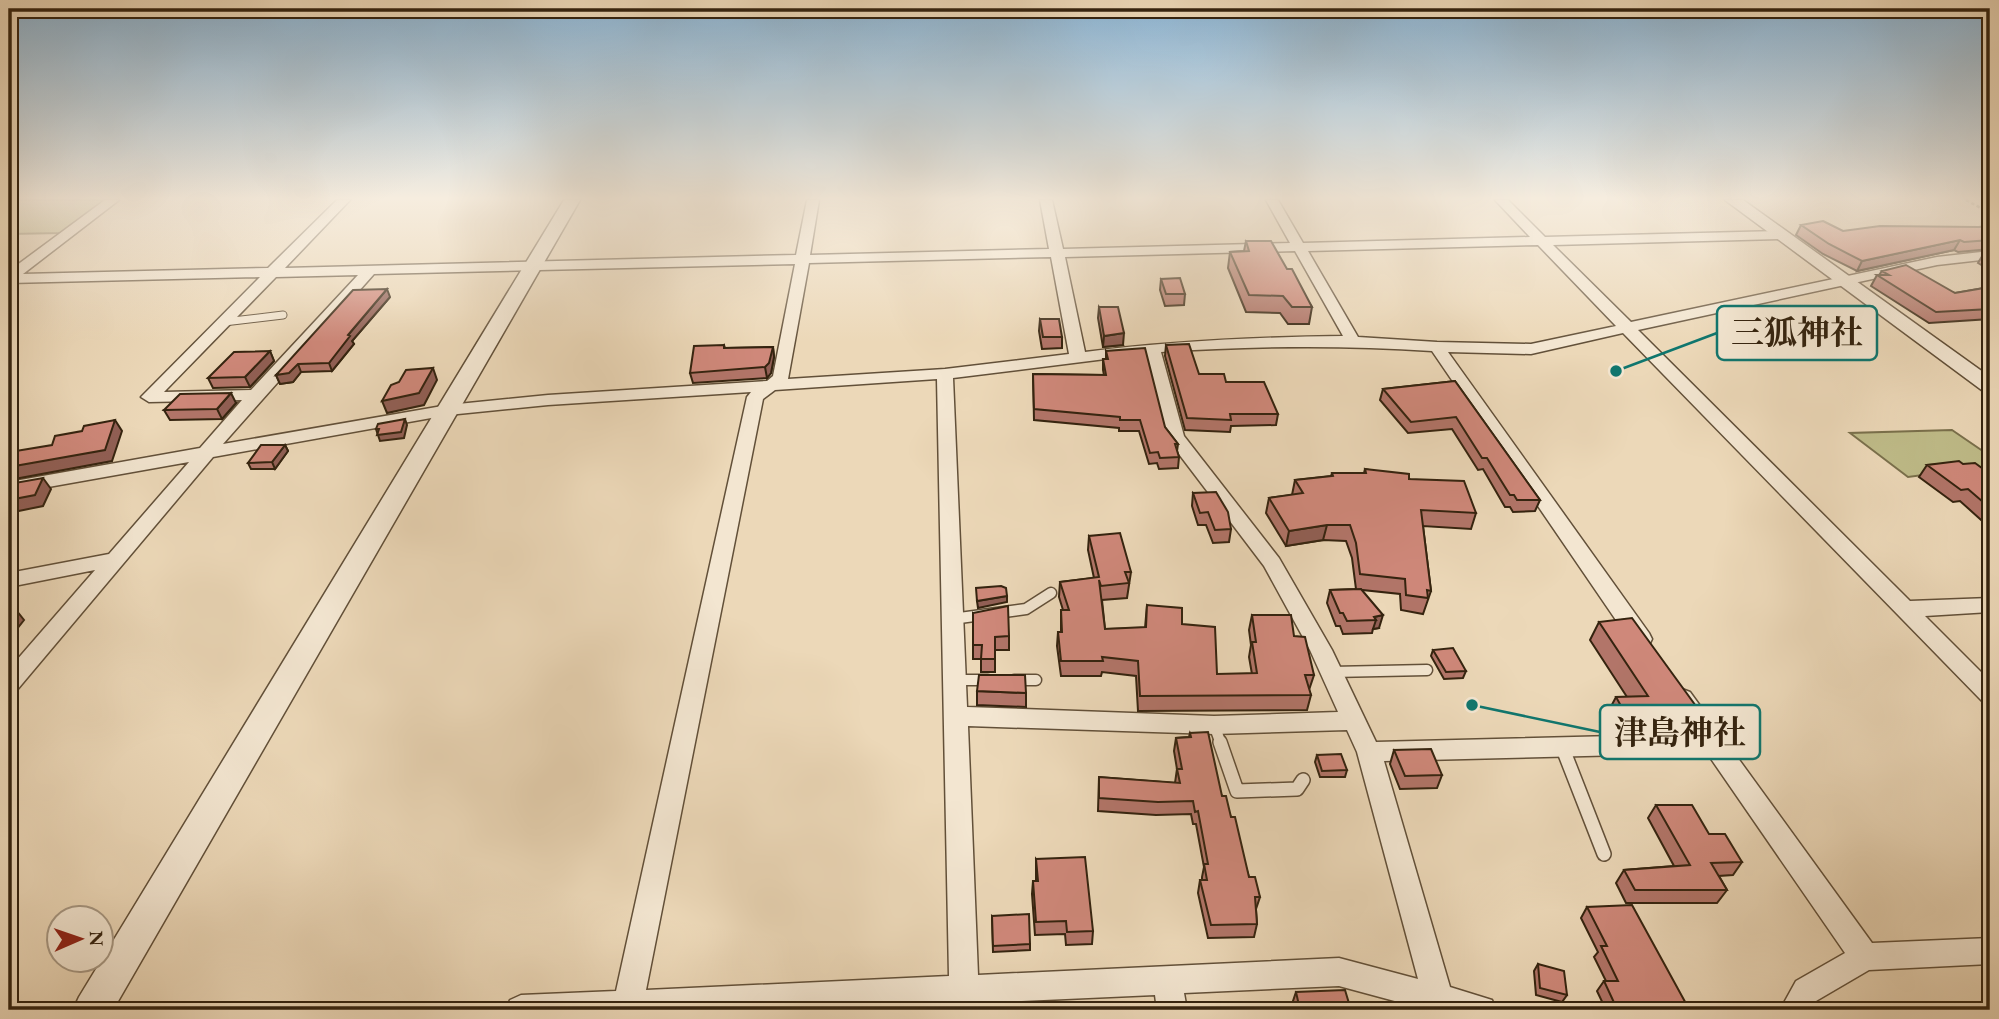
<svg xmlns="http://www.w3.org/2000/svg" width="1999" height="1019" font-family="'EB Garamond','Noto Serif JP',serif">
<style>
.green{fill:#bfbc89;stroke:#7a704c;stroke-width:2}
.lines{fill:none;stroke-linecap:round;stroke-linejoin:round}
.service-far2-casing{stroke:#625039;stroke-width:9}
.service-far1-casing{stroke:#625039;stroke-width:13}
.service-casing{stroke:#625039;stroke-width:16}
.minor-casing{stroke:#625039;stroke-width:3}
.tertiary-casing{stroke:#625039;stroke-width:3}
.path{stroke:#34230f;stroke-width:2.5;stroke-dasharray:3.5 2.5;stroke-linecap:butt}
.service-far2{stroke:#f3e6d1;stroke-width:7}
.service-far1{stroke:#f3e6d1;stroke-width:10}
.service{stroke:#f3e6d1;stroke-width:13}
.minor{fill:#f3e6d1;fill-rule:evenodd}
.tertiary{fill:#f3e6d1;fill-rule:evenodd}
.wall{fill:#b27569;stroke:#34230f;stroke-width:2}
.shaded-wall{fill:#915f55;stroke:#34230f;stroke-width:2}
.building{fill:#cf887a;stroke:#34230f;stroke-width:2}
.leader{fill:none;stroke:#0f766e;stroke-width:2.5}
.callout-dot{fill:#0f766e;stroke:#f3e6d1;stroke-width:2.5}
.callout{fill:#f3e6d1;stroke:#0f766e;stroke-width:2.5}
.callout-label{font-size:33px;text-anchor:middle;font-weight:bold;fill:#34230f}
</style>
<rect width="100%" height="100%" fill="#ecd8b8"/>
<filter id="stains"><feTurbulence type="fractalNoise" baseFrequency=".00286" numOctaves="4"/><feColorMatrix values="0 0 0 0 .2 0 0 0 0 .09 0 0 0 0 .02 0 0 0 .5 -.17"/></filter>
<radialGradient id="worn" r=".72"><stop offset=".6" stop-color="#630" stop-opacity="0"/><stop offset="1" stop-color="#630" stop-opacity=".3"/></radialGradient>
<path class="green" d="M9,200H108L62,233L9,234Z
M1952,430L1990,456V484L1961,470L1908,477L1850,433Z"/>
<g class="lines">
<defs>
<path id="service-far2" d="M224,322L283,315"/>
<path id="service-far1" d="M952,619L1026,609L1051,593
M1332,672L1427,670
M954,680H988
M1014,680H1036
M1214,725L1221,744"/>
<path id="service" d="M1220,742L1237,791L1297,789L1303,780
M1563,749L1604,854"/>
<path id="minor" d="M105,200H119L23,274L268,268L337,200H350L285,268L796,255L807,200H819L810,255L1049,249L1040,200H1052L1063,249L1290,243L1266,200H1278L1303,243L1530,237L1495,200H1508L1545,237L1779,231L1786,235L1779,239L1553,245L1631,322L1937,257L1990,251V259L1937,265L1638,330L1910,601L1990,598V612L1925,616L1990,681V704L1982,701L1623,333L1531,354L1448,352L1649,633L1652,639L1649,645L1641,647L1633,645L1432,351C1341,345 1252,346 1161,352L1184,436L1279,558L1332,650L1376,742L1694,734L1670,698L1674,692L1682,689L1690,692L1872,943L1990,938V964L1869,970L1816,1001L1811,1010H1780L1796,981L1845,953L1707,753L1384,761L1450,987L1492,1000L1496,1010H1428L1339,986L1184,993L1187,1010H1157L1155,995L826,1010H506L510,1000L521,995L616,991L747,397L751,392L548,405L448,415L213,457L17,690L9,693V669L95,570L9,587V573L109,554L189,462L9,494V482L200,448L242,400L149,402L141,397L260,277L9,283V271ZM1538,245L1616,326L1531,344L1437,342L1358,337L1308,251ZM1295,251L1343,336C1256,337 1171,341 1085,352L1065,257ZM1051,257L1069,354L945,369L788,379L809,263ZM795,264L773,376L767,381L548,395L448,405L223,444L374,274ZM358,275L251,390L164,392L276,277ZM1145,354L1166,437L1264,566L1310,650L1338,712L1214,716L967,707L953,378ZM937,379L949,976L646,990L763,399L775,390ZM968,726L1214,734L1347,730L1357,752L1418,979L1339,958L978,975Z"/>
<path id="tertiary" d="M564,200H580L113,1010H73L79,997Z
M1725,200H1743L1990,377V393L1983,391Z"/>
</defs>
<use href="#service-far2" class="service-far2-casing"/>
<use href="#service-far1" class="service-far1-casing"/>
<use href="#service" class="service-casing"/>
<use href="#minor" class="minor-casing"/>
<use href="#tertiary" class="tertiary-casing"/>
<path class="path" d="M1966,200L1990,213"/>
<use href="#service-far2" class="service-far2"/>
<use href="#service-far1" class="service-far1"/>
<use href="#service" class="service"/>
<use href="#minor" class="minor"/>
<use href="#tertiary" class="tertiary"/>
</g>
<path class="wall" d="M1801,225L1843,231L1979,227L1990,226V249L1958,252L1954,250L1857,271L1823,254L1796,235Z
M1246,241L1287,269L1312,307L1309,324H1288L1280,313L1246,312L1228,268L1230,252L1244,251Z
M1990,252V270L1978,263L1984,253Z
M1882,271L1955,293L1990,287V319L1929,323L1871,286L1877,275H1879Z
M1161,279L1185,294L1184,305L1165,306L1160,290Z
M390,297L352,341L354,344L332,371L301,372L293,382L280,384L276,375Z
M1099,307L1123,345L1103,347L1098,318Z
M1040,319L1062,337V348L1042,349L1039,331Z
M724,345L725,348L773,347L774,357L771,373L767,378L693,383L690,373Z
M1166,345L1199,374L1226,382L1278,414L1276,425L1231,426L1230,432L1185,430L1165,356Z
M270,351L274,361L250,387L213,388L208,378Z
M1106,351L1178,444L1177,451L1179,457L1178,468L1159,469L1157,463L1149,464L1139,431H1119V428L1034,420L1033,374L1104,375L1103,370V359H1106Z
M1455,381L1540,500L1535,511L1513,512L1510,507H1505L1483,469L1478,470L1452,429L1408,433L1380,400L1383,389Z
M236,403L222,419L170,420L164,410Z
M285,445L288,451L275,469H251L248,463Z
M1963,464L1990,474V528L1960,501L1953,502L1919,477L1927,465Z
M1365,469L1409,479L1476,513L1471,529L1423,526L1431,591L1423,614L1401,610L1400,594L1362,590L1379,628L1373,629L1372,633L1343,634L1340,626H1336L1327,603L1330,590L1356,589L1352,558L1346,541L1323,540L1286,546L1266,513L1269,498L1292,495L1295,480L1331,476L1332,473H1364Z
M1193,493L1231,529L1229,542L1213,543L1206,525H1198L1192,506Z
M1089,536L1131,572L1127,598L1102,600L1105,629L1145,628L1147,605L1182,624L1217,674H1252L1249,657L1251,645L1249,630L1252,615L1294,636L1314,675L1309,690L1311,695L1307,710L1138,711L1136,676L1102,672L1101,676H1061L1057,646L1058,632H1061V610H1063L1059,597L1060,582L1094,578L1088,550Z
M973,613L1009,636V650H995V672H981V659H973Z
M1599,622L1701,713L1690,731L1617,733L1606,716L1616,697H1627L1590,640Z
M1433,650L1466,671L1463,678L1444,679L1431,656Z
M977,691L1026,693V707L977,705Z
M1190,733L1222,796L1231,817L1249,877L1260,897L1256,909L1257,924L1254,937L1208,938L1198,893L1200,880H1202V877L1204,867L1196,824H1193L1191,814L1156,815L1098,811L1099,777L1175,783L1177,769L1174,751L1176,738L1189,737Z
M1394,750L1442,775L1437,788L1400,789L1390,764Z
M1317,755L1347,770L1345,777H1320L1315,762Z
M1656,805L1709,834L1742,862L1733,875L1719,876L1727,890L1717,903H1626L1616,883L1624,870L1674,866L1648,818Z
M1036,859L1093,931L1092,944L1066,945L1065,934L1035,935L1032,894L1033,881H1036Z
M1587,907L1689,1009L1687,1010H1606L1597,991L1604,981H1606L1594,957L1598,952L1581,918Z
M992,916L1030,944V950L993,952Z
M1538,964L1567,995L1562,1002L1536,995L1534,971Z
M1296,992L1351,1010H1290Z"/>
<path class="shaded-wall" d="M1960,240L1954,250L1857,271L1862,261Z
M387,289L390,297L352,341L354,344L332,371L329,363L348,335Z
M1124,333L1123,345L1103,347L1104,336Z
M773,347L774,357L771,373L767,378L765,367Z
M270,351L274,361L250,387L245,377Z
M298,364L301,372L293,382L280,384L276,375Z
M433,368L437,380L424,405L387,413L382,401Z
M231,393L236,403L222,419L217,409Z
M405,419L407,425L404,438L380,441L376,429Z
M115,420L122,431L112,461L9,480V467Z
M13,445L21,457L10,452Z
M285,445L288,451L275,469L272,462Z
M43,478L51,489L43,506L9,513V500Z
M1327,525L1323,540L1286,546L1289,531Z
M1007,596V602L978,608L977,601Z
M9,601L24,620L9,639Z
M1383,615L1379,628L1373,629L1376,620L1374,617Z"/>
<path class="building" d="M1823,221L1843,231L1880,226L1979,227L1990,226V240L1964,242L1960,240L1862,261L1829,244L1801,225Z
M1246,241H1271L1287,269H1292L1312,307H1292L1283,296L1249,295L1230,252L1249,251Z
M1906,265L1955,293L1990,287V309L1936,312L1877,275H1889L1882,271Z
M1180,278L1185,294H1166L1161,279Z
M387,289L348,335L350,336L329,363L298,364L289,373L276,375L353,290Z
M1099,307H1118L1124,333L1104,336Z
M1040,319H1059L1062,337H1043Z
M1189,344L1199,374H1224L1226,382H1264L1278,414H1230L1231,420L1187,418L1166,345Z
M724,345V348L773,347L769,363L765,367L690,373L694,346Z
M1145,348L1165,427L1178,444H1175L1179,457L1160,458L1158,452L1150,453L1140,420H1120V417L1034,409L1033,374L1106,375L1103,359H1108L1106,351Z
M270,351L245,377L208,378L234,352Z
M433,368L419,393L382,401L391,385L399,382L406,370Z
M1455,381L1540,500H1517L1514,495H1510L1487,458H1482L1456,417L1411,422L1383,389Z
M231,393L217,409L164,410L180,394Z
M405,419L401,432L377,435L379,429H376L378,424Z
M115,420L105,450L9,467V446L13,445L10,452L52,445L55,436L82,431L84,426Z
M261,445H285L272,462L248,463Z
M1959,461L1963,464L1975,463L1990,474V508L1968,489L1961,490L1927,465Z
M1365,469L1409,474V479L1464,481L1476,513L1421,510L1431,591L1427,590L1428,598L1406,595L1405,579L1360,574L1356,543L1350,525H1327L1289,531L1269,498L1303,493L1295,480L1333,476L1332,473H1366Z
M43,478L35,495L9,500V484Z
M1216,492L1228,512L1231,529L1215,530L1208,512L1200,513L1193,493Z
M1120,533L1131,572H1125L1129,583L1101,586L1099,580L1105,629L1146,627L1147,605L1182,608V624L1215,627L1217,674L1257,673L1252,642H1256L1252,615H1291L1294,636L1305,637L1314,675H1305L1311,695L1140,696L1138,661L1102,657L1103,661H1061L1058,632H1062L1061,610H1069L1060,582L1099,577L1089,536Z
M1001,586L1006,588L1007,596L977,601L976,588Z
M1361,589L1383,615L1374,617L1376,620L1347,621L1343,613H1340L1330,590Z
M1008,606L1009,636L995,637V659H981L982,645H973V613Z
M1632,618L1701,713L1626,715L1616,697L1648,696L1599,622Z
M1453,648L1466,671L1446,672L1433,650Z
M979,675H1025L1026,693L977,691Z
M1208,732L1222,796H1226L1231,817H1235L1249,877H1255L1260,897H1255L1257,924L1211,925L1200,880H1207L1204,864H1208L1198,811L1195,812L1193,801L1158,802L1099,798V777L1180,783L1177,769H1182L1176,738L1191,737L1190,733Z
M1431,749L1442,775L1405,776L1394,750Z
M1341,754L1347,770L1322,771L1317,755Z
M1656,805H1692L1709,834H1725L1742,862L1711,863L1727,890H1635L1624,870L1690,865Z
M1085,857L1093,931L1067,932L1066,921L1036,922L1033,881H1038L1036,859Z
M1632,905L1689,1009H1617L1604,981H1618L1601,946H1607L1587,907Z
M1029,914L1030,944L993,946L992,916Z
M1538,964L1564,971L1567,995L1540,988Z
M1345,990L1351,1010H1300L1296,992Z"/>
<linearGradient id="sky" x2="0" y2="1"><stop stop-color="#8ab5d6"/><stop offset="0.58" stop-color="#f6eddf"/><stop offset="1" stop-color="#f6eddf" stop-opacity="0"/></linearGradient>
<rect width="1999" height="342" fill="url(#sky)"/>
<path class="leader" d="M1616 371L1717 333M1472 705L1600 732"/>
<g class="callout-dot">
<circle cx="1616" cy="371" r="7"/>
<circle cx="1472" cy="705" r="7"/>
</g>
<g class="callout">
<rect x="1717" y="306" width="160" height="54" rx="7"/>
<rect x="1600" y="705" width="160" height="54" rx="7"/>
</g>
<g class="callout-label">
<text x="1797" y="344">三狐神社</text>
<text x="1680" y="744">津島神社</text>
</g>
<rect width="1999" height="1019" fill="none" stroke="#ecd8b8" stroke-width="35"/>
<rect x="10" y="10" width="1978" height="998" fill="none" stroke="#34230f" stroke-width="3.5"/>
<rect x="18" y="18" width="1964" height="984" fill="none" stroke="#34230f" stroke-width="2"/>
<g transform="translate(80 939) rotate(88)"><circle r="33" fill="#f3e6d1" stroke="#a79883" stroke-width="2"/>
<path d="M0-5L12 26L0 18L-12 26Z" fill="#8f2418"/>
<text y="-10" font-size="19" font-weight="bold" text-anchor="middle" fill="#34230f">N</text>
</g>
<rect width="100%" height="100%" filter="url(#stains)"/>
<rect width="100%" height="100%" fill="url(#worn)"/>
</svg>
